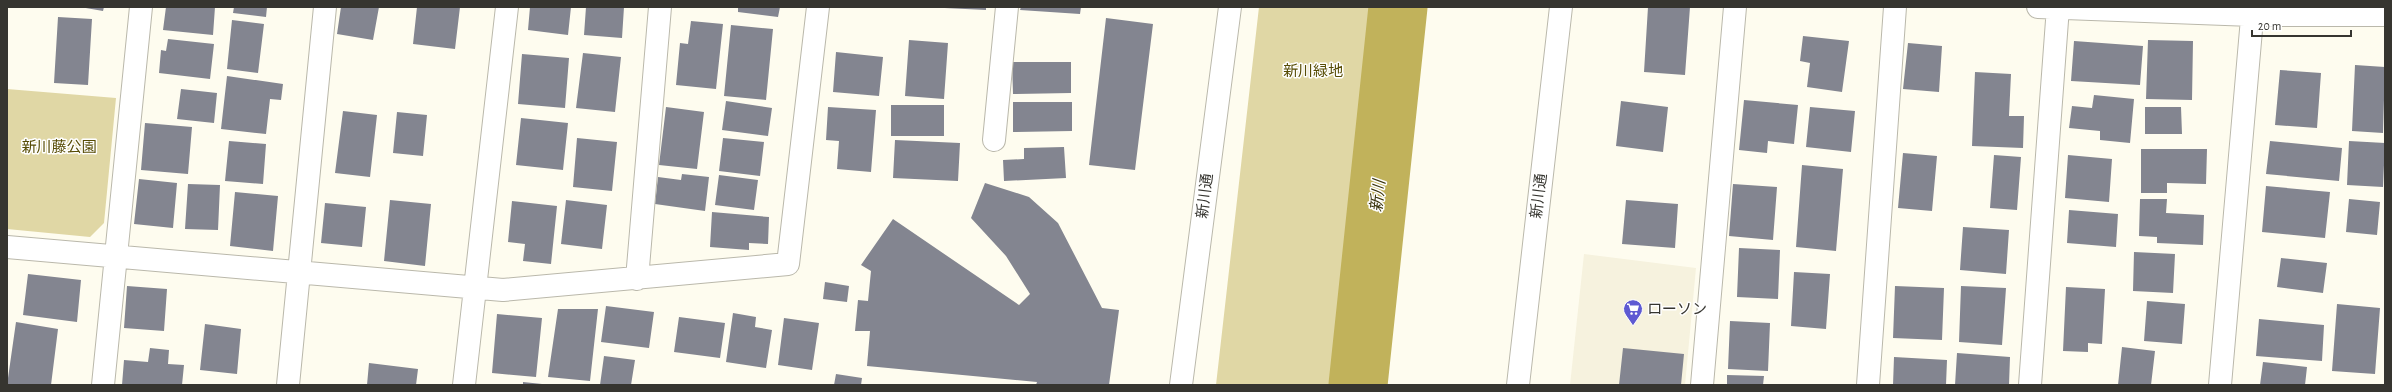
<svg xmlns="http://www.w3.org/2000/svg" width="2392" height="392" font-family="'Alegreya Sans','Noto Sans JP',sans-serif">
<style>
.built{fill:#f6f2de}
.green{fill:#e0d7a5}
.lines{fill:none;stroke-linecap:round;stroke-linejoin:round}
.river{stroke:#c1b25b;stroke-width:59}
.building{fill:#838590}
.street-casing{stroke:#bab8ab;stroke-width:24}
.secondary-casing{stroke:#bab8ab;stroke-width:24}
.street{stroke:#fff;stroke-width:22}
.secondary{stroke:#fff;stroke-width:22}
.labels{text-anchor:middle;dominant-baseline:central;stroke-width:3;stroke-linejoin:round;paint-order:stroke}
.park-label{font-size:15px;fill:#574c05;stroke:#fff}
.street-label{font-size:15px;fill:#363530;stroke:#fff}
.poi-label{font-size:15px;fill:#363530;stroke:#fff;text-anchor:start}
.water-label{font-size:16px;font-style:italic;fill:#39330c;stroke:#fff}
</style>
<rect width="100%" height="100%" fill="#fefcef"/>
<path class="built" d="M1584,254L1696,268L1685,385H1570Z"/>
<path class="green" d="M1259,7H1382L1338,385H1216Z
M7,89L116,98L104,223L90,237L7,229Z"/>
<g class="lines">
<path class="river" d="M1358,385L1398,7"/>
</g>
<path class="building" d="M80,7H104L103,11Z
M166,7H215L213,35L163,30Z
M234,7H267L266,17L233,13Z
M341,7H379L373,40L337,34Z
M417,7H460L455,49L413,44Z
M530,7H571L568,35L528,30Z
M586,7H624L622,38L584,35Z
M738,7H780L778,17L738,12Z
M924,7H986V10Z
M1021,7H1081L1080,14L1020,10Z
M1648,7H1690L1685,75L1644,72Z
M58,17L92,19L88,85L54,83Z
M1106,18L1153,24L1135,170L1089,165Z
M232,20L264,24L258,73L227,69Z
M691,21L723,24L716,89L676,85L680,43L688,44Z
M731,25L773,29L766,100L724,96Z
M1803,36L1849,41L1842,92L1807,87L1810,63L1800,61Z
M168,39L214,44L210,79L159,73L161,50L166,51Z
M909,40L948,43L944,99L905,96Z
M2148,40L2193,41L2192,100L2146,99Z
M2074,41L2143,46L2140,85L2071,81Z
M1908,43L1942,46L1939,92L1903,89Z
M836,52L883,57L879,96L833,92Z
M583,53L621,57L615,112L576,108Z
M522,54L569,58L565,108L518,104Z
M1012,62H1071V93L1013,94Z
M2355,65L2385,67L2383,133L2352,131Z
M2280,70L2321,73L2317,128L2275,125Z
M1975,72L2011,74L2009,116H2024L2023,148L1972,146Z
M227,76L283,84L281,100L270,99L266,134L221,129Z
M181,89L217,93L214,123L177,119Z
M2094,95L2134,99L2130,143L2100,140V131L2069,128L2072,106L2092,108Z
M1744,100L1798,105L1794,144L1768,141L1767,153L1739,150Z
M726,101L772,108L768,136L722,130Z
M1621,101L1668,107L1663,152L1616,146Z
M1013,102H1072V131L1013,132Z
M891,105H944V136H891Z
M666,107L704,112L697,169L659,165Z
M828,107L876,110L871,172L837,169L839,141L826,140Z
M1810,107L1855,111L1851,152L1806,147Z
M2145,107H2181L2182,134H2145Z
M343,111L377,115L370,177L335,173Z
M397,112L427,115L423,156L393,153Z
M521,118L568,123L563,170L516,165Z
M145,123L192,127L188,174L141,170Z
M577,138L617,142L612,191L573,187Z
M723,138L764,142L760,176L719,171Z
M895,140L960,143L958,181L893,178Z
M229,141L266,144L263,184L225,181Z
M2270,141L2342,148L2339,181L2266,174Z
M2349,141L2385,143L2383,187L2347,185Z
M1064,147L1066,178L1004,181L1003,160L1024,159V148Z
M2141,149H2207L2206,184L2167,183V193H2141Z
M1903,153L1937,156L1932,211L1898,208Z
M1994,155L2021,157L2017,210L1990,208Z
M2068,155L2112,159L2109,202L2065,198Z
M1802,165L1843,169L1836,251L1796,247Z
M682,174L709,177L705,211L655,204L658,177L681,180Z
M719,175L758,180L754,210L715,205Z
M139,179L177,183L173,228L134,224Z
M985,183L1029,197L1058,223L1102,308L1119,310L1109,385H1036L1037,382L867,366L870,331H855L858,300L868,301L871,271L861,265L893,219L1019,305L1030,294L1006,256L971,218Z
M188,184L220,185L218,230L185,229Z
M1733,184L1777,187L1773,240L1729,236Z
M2266,186L2330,192L2325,238L2262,232Z
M235,192L278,196L273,251L230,246Z
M2140,199H2167L2166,213L2204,215L2203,245L2157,243V237L2139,236Z
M2349,199L2380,202L2377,235L2346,232Z
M390,200L431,204L425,266L384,261Z
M566,200L607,205L602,249L561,244Z
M1626,200L1678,204L1675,248L1622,244Z
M512,201L557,206L551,264L523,261L525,244L508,242Z
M325,203L366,207L362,247L321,243Z
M2069,210L2118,214L2116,247L2067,243Z
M712,212L769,217L768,244L749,243V250L710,247Z
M1963,227L2009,230L2006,274L1960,270Z
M1739,248L1780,250L1778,299L1737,297Z
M2134,252L2175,254L2173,293L2133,291Z
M2281,258L2327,263L2323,293L2277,287Z
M1794,272L1830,274L1826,329L1791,326Z
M28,274L81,280L77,322L23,315Z
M825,282L849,286L847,302L823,299Z
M127,286L167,289L164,331L124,328Z
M1895,286L1944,288L1942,340L1893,338Z
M1961,286L2006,288L2002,345L1959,342Z
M2066,287L2105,289L2102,344L2088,343V352L2063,351Z
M2147,301L2185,304L2182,344L2144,341Z
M2337,304L2380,308L2375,374L2332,371Z
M606,306L654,312L649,348L601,342Z
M558,309H598L590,381L548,377Z
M733,313L756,317L755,327L772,330L766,368L726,362Z
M497,314L542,318L536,377L492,373Z
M679,317L725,323L720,358L674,352Z
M784,318L819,323L812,370L778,365Z
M2259,319L2324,325L2322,361L2256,356Z
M1730,321L1770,323L1768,371L1728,369Z
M16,322L58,329L51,385H7Z
M205,324L241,329L237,374L200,370Z
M2122,347L2155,351L2151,385H2118Z
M150,348L169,350L168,364L184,365L182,385H122L124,360L148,362Z
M1623,348L1684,354L1681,385H1619Z
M1957,353L2010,357L2009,385H1955Z
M604,356L635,360L631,385H600Z
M1894,357L1947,360L1946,385H1893Z
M2263,362L2307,367L2305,385H2260Z
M369,363L418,369L416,385H367Z
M836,374L862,378L861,385H834Z
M1727,375L1764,376L1763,385H1727Z
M523,382L542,384L541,385H523Z"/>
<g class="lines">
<defs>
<path id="street" d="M2038,7L2252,15H2385
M994,140L1007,7
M7,247L503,290L788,264L818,7
M637,279L660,7
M103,385L141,7
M288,385L325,7
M464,385L507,7
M1702,385L1735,7
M1868,385L1895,7
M2030,385L2058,7
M2220,385L2253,7"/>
<path id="secondary" d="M1181,385L1230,7
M1518,385L1561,7"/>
</defs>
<use href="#street" class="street-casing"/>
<use href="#secondary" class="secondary-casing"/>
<use href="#street" class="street"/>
<use href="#secondary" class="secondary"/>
</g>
<defs>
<symbol id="supermarket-pin" viewBox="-11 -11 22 30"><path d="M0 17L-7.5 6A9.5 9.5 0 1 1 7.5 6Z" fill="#5e5ad2" stroke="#fff"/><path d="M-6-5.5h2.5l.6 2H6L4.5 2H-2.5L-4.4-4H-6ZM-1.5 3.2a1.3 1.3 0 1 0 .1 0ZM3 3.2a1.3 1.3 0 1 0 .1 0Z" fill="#fff"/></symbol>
</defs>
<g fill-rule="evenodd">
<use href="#supermarket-pin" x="1622" y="298" width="22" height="30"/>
</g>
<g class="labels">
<g class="park-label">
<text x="1313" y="71">新川緑地</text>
<text x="59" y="147">新川藤公園</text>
</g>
<g class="street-label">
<text transform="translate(1205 196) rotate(-83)">新川通</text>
<text transform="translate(1539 196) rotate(-83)">新川通</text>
</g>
<g class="poi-label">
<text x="1647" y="309">ローソン</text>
</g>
<g class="water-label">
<text transform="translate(1378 196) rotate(-84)">新川</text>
</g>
</g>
<rect width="2392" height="392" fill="none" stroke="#363530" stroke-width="16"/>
<path d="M2252 30v6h99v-6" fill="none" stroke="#363530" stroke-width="2"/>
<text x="2258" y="30" font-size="12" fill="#363530" stroke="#ffffff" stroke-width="3" paint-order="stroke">20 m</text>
</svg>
